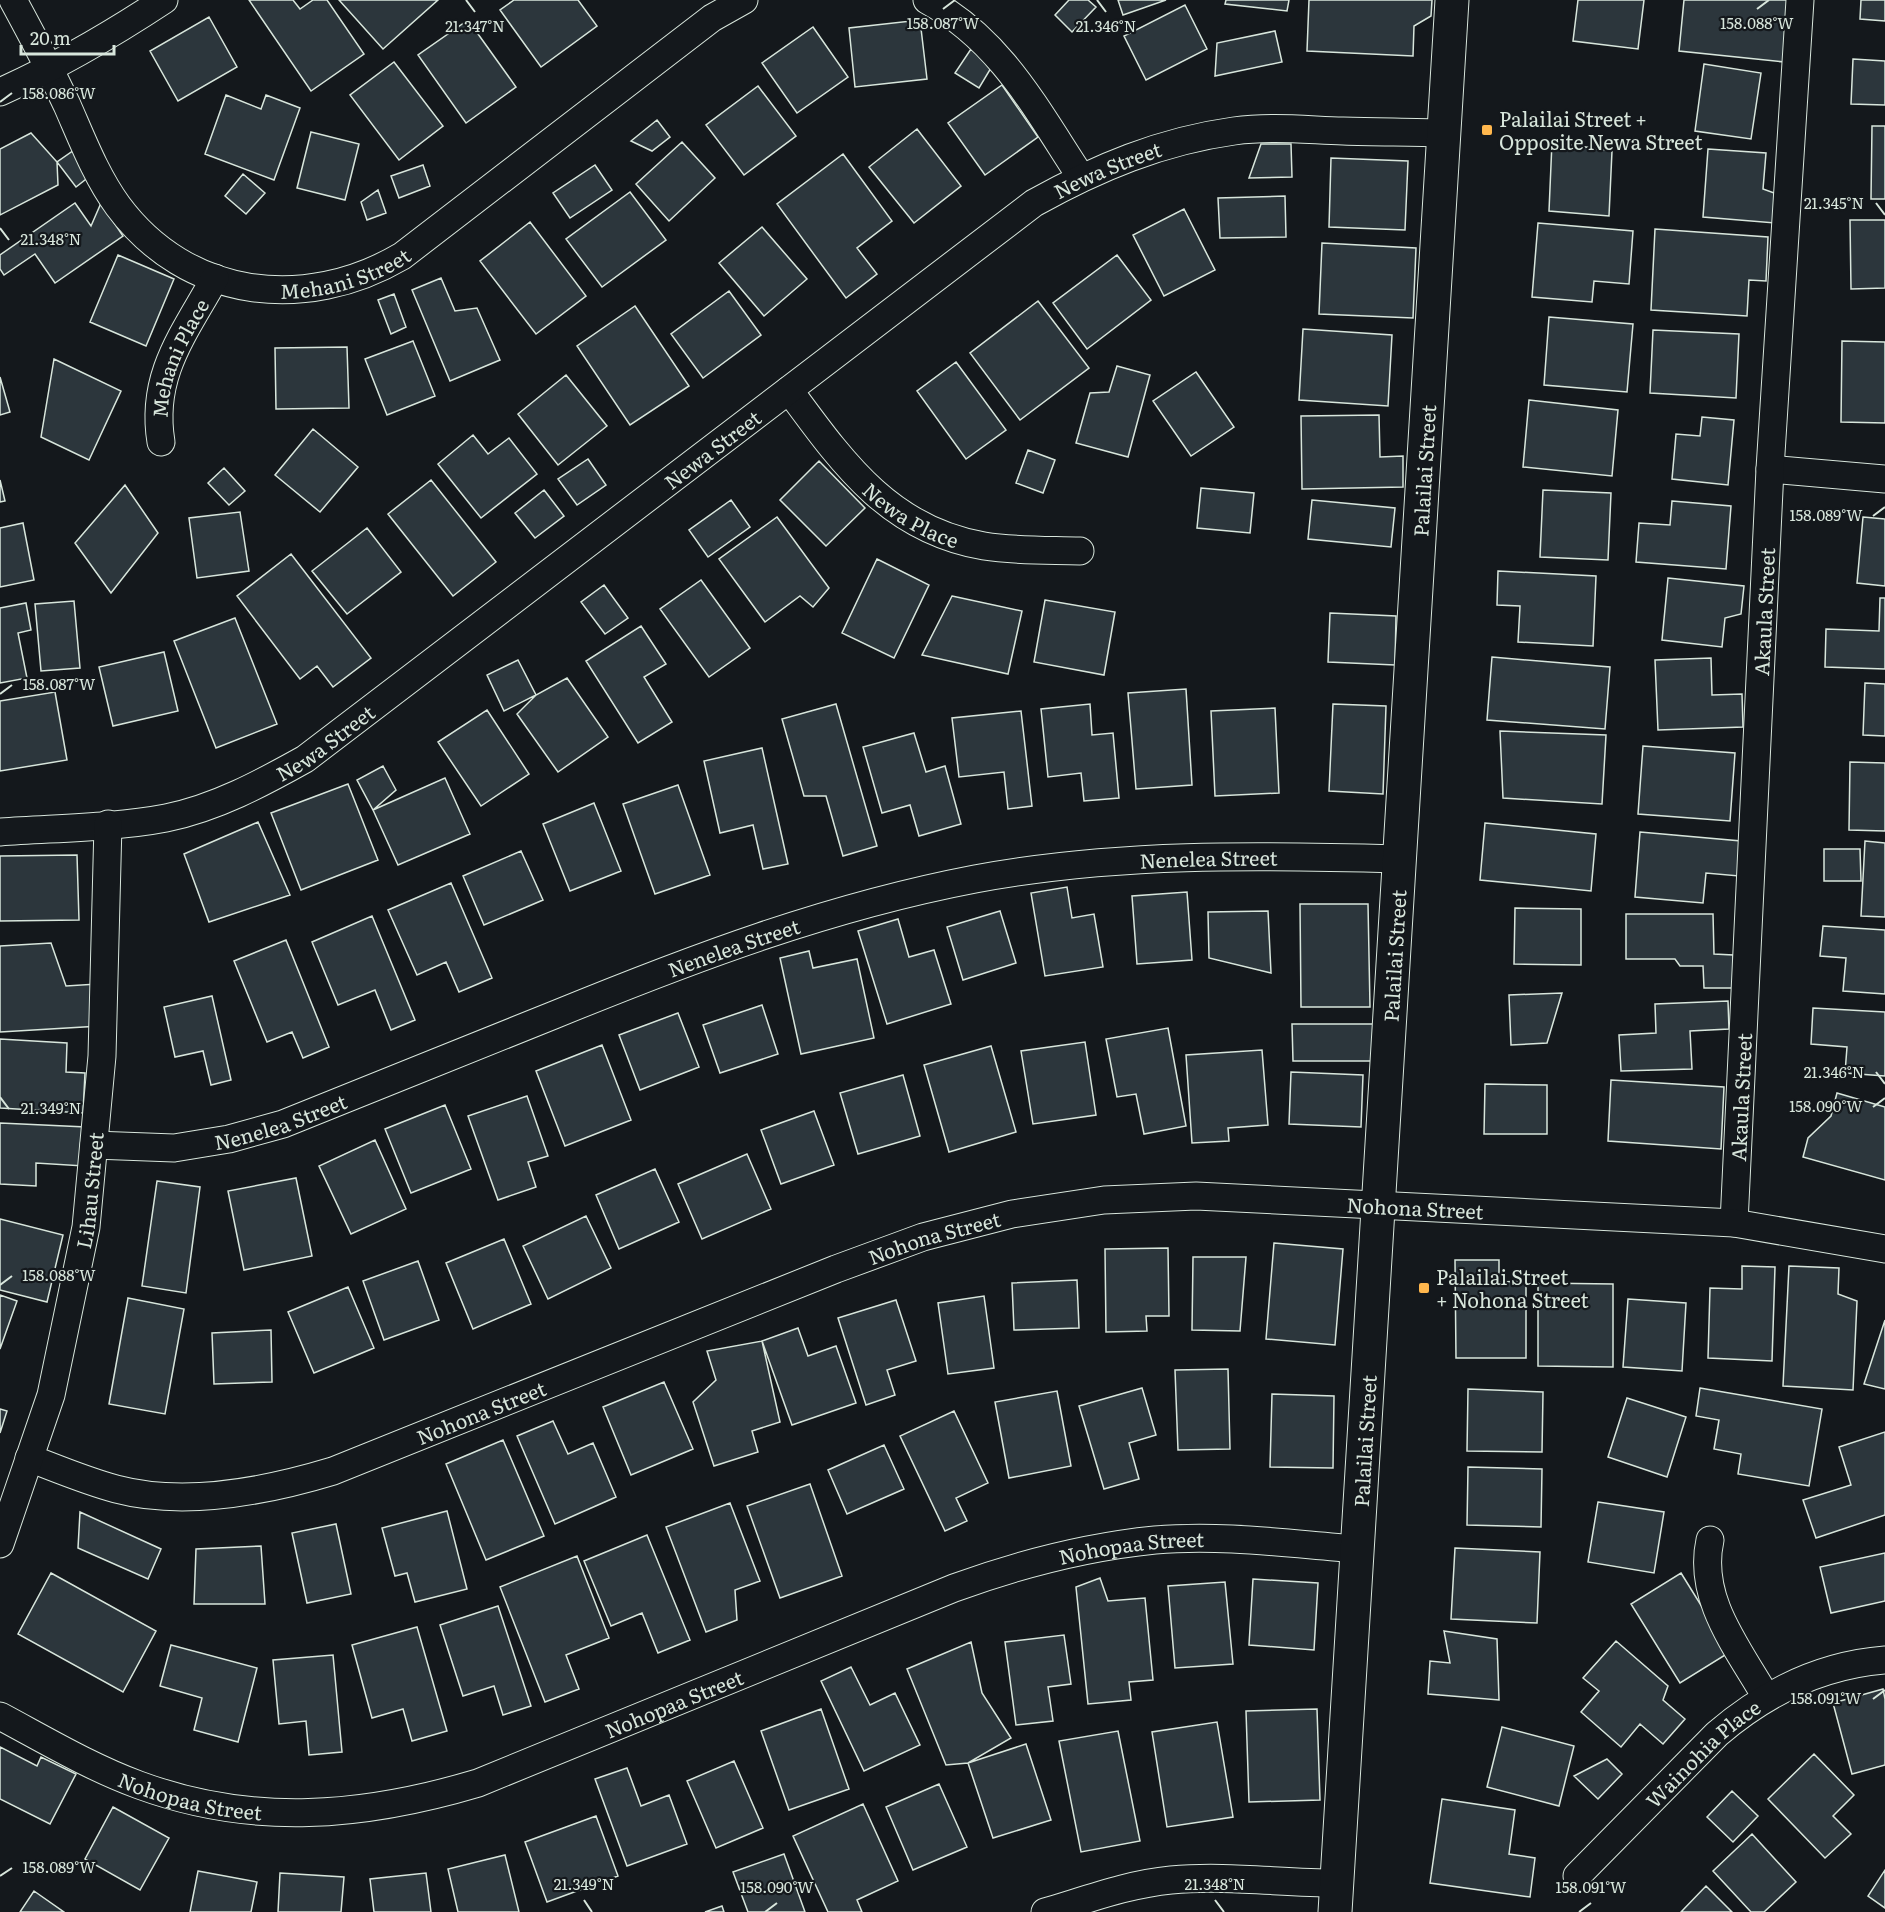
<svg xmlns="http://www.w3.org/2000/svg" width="1885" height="1912" font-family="Literata,serif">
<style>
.building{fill:#2c363c;stroke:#d8e6dc;stroke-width:1.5}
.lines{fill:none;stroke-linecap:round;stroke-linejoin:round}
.minor-casing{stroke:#d8e6dc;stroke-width:29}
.tertiary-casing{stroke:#d8e6dc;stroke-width:35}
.minor{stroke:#14181c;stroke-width:27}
.tertiary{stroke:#14181c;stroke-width:33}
.ticks{fill:none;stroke:#d8e6dc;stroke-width:2}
.poi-dot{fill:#ffb74d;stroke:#14181c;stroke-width:2}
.labels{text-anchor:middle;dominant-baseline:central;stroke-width:4.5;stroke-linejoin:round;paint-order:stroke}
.poi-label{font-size:20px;fill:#d8e6dc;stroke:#14181c;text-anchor:start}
.street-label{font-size:20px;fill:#d8e6dc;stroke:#14181c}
.ticks-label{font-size:15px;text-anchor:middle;fill:#d8e6dc;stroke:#14181c;stroke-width:4.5;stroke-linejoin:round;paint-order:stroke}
</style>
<rect width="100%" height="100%" fill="#14181c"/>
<path class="building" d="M249,0H293L300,9L313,0H327L364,54L311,91Z
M339,0H438L383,49Z
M514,0H578L597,26L541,67L500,10Z
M1069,0H1088L1096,7L1072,32L1055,15Z
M1118,0H1166L1123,15Z
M1226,0H1289L1287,11L1225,4Z
M1309,0H1432L1431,16L1414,26L1413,56L1307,51Z
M1578,0H1644L1638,49L1573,41Z
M1684,0H1790L1784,62L1679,51Z
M1861,0H1885V21L1860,19Z
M1185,5L1207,49L1146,80L1124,36Z
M209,17L237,67L178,101L150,51Z
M468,20L516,87L466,123L418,55Z
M920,20L927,79L855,87L849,28Z
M813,27L848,77L797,113L762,63Z
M1275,31L1282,62L1215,76L1217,43Z
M971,49L994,63L979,88L955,73Z
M1853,59L1885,61V105L1851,104Z
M394,62L443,126L399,160L350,95Z
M1704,64L1761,73L1751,139L1695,131Z
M1002,85L1038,137L985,175L948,123Z
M758,86L796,136L744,175L706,125Z
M226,95L261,109L266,95L300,108L274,180L205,154Z
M657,120L670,137L652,151L631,141Z
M1872,126H1885V199H1871Z
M917,129L961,186L914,223L869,167Z
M311,132L359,144L345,200L297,188Z
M31,133L57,162L58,185L0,215V149Z
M682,142L715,178L669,221L636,184Z
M1552,142L1612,151L1609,216L1549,211Z
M1261,144H1291L1292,177L1249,178Z
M77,148L95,172L76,187L57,162Z
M1708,149L1766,153L1763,189L1777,194L1775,223L1703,217Z
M843,154L892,221L857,248L877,274L846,298L777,204Z
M1331,158L1408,161L1405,230L1329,227Z
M423,165L430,186L399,198L391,176Z
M595,165L612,190L570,218L553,193Z
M243,174L265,193L246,214L225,196Z
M378,190L386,213L367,220L361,202Z
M630,192L666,240L602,287L566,239Z
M1285,196L1286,237L1220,238L1218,198Z
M75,203L91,226L101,203L123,236L55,283L35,254L4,275L0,269V255Z
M1184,209L1215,270L1164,296L1133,235Z
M1850,220H1885V288L1851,289Z
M530,222L586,296L536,334L480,261Z
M1538,223L1633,231L1629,284L1594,281L1592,302L1532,297Z
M762,227L807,279L764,316L719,263Z
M1655,229L1768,237L1766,281L1749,280L1747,316L1651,310Z
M1322,243L1416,248L1413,318L1319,314Z
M118,255L174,279L146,346L90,322Z
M1117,255L1151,300L1087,349L1053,303Z
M441,278L455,311L477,308L500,360L450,381L412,290Z
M729,291L761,335L703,378L671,334Z
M394,294L406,327L391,334L378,300Z
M1038,301L1089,368L1020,420L970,353Z
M635,306L689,386L630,425L577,346Z
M1549,317L1633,324L1627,392L1544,385Z
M1303,329L1392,335L1388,406L1299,400Z
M1653,330L1739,334L1736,398L1650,393Z
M413,341L435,396L387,415L365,359Z
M1842,341L1885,342V423L1841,422Z
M347,347L349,408L276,409L275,348Z
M54,359L121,391L89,460L41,437Z
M956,362L1006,430L966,459L917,391Z
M1117,366L1150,375L1128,457L1076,443L1090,393L1109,392Z
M1196,372L1234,427L1191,456L1153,401Z
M566,375L607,426L558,465L518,414Z
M0,377L10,412L0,415Z
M1529,400L1618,410L1612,476L1523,467Z
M1379,415L1380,457L1403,456V487L1302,489L1301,416Z
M1702,417L1734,420L1728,485L1672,479L1676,434L1700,436Z
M313,429L358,467L320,512L275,475Z
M473,435L488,454L509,438L537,474L481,518L438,464Z
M1028,450L1055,460L1043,493L1016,483Z
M588,459L606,485L577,505L558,479Z
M819,461L865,508L826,546L780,500Z
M224,468L245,491L229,505L208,483Z
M0,480L5,501L0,502Z
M431,480L496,562L453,596L388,514Z
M125,485L158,533L111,593L75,543Z
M1201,488L1254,493L1250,533L1197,528Z
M544,490L564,516L535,538L515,513Z
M1543,490L1611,493L1608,560L1540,557Z
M731,500L750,527L708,557L689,530Z
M1312,500L1395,508L1391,547L1308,539Z
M1672,501L1731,506L1726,569L1636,562L1639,523L1670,525Z
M240,512L249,571L197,578L189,518Z
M777,517L829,588L813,607L800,596L765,622L719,559Z
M1863,517L1885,519V586L1857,583Z
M23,523L34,580L0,587V528Z
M367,528L401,572L347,614L312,571Z
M291,554L371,658L333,687L317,666L300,679L237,596Z
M877,559L929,585L894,658L842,633Z
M1498,571L1596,576L1593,646L1518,642L1520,606L1497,605Z
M1668,578L1744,586L1741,614L1725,618L1722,647L1662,640Z
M701,580L750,648L709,677L660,609Z
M604,585L628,618L605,634L581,602Z
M952,596L1022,611L1008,674L922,655Z
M1880,598H1885V669L1825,667L1826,629L1879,631Z
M1045,600L1115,612L1104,675L1034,662Z
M74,601L80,668L41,671L35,604Z
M26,603L31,630L18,633L27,678L0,683V608Z
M1330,613L1396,616L1395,665L1328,662Z
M235,618L277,724L216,748L174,641Z
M641,626L666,664L644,677L672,722L638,743L586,661Z
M164,652L178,711L113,726L99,667Z
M1492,657L1610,667L1605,729L1487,720Z
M1711,658L1712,695L1742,694L1743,727L1658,730L1655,660Z
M518,660L536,695L504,711L487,675Z
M567,678L608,737L558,772L517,714L536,695Z
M1865,683L1885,684V736L1863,735Z
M1186,689L1192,785L1136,789L1128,693Z
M55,692L67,760L0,771V701Z
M836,704L877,846L843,856L826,796H804L782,719Z
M1090,704L1092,735L1113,733L1119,798L1084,801L1081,773L1048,777L1041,709Z
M1333,704L1386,706L1383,794L1329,791Z
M1275,708L1279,793L1215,796L1211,711Z
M487,710L529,774L481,806L438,742Z
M1021,711L1032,806L1008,809L1004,772L959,777L952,718Z
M1500,731L1606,735L1602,804L1503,798Z
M914,733L926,772L945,766L961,824L919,836L910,805L882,813L863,747Z
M1643,746L1735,753L1730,821L1638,814Z
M762,748L788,864L763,869L753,825L720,833L704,761Z
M1850,762L1885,763V831L1849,830Z
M383,766L396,790L373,810L357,780Z
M445,778L470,834L398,865L373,810Z
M348,784L378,860L301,890L271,813Z
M678,785L710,875L655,894L623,804Z
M594,803L621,871L570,891L543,824Z
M258,822L290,895L209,922L184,854Z
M1485,823L1596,834L1591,891L1480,880Z
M1640,832L1741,841L1739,876L1706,873L1703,903L1635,897Z
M1865,841L1885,843V917L1861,916Z
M1824,849H1860L1861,881H1824Z
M521,851L543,900L484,925L463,876Z
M77,855L79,920L0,921V856Z
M451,883L492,978L459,992L446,962L417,975L388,910Z
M1067,887L1072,918L1094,914L1103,967L1045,976L1031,893Z
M1187,892L1192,960L1137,964L1132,896Z
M1300,904H1368L1370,1007H1301Z
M1515,908L1581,909V965L1514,964Z
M1000,911L1016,963L963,980L947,927Z
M1268,911L1271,973L1209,958L1208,912Z
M1626,914H1713L1714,954L1733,955V988H1704L1703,966H1680L1675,959H1626Z
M372,916L415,1020L391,1030L375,990L338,1005L312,942Z
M898,919L909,957L934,950L951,1004L887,1024L858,931Z
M1823,926L1885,930V994L1843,991L1846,958L1820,956Z
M286,940L329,1047L303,1058L292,1032L267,1042L234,961Z
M51,943L66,986L97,984L100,1026L0,1032V946Z
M809,951L813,968L857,959L874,1038L801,1054L780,958Z
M1562,993L1547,1043L1511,1045L1509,995Z
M212,996L231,1080L211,1085L203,1051L175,1057L164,1007Z
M1728,1001L1729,1029L1690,1031L1692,1069L1621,1071L1619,1035L1656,1033L1655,1004Z
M762,1005L778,1054L720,1073L703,1025Z
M1813,1008L1885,1012V1076L1845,1073L1847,1047L1811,1044Z
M678,1013L699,1067L640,1090L619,1035Z
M1292,1024H1374V1061H1293Z
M1168,1028L1186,1126L1144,1134L1136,1094L1117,1097L1106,1039Z
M0,1039L67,1043L66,1072L85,1073L83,1113L0,1108Z
M1085,1042L1096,1115L1033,1124L1021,1051Z
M602,1045L631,1120L565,1146L536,1071Z
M991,1046L1016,1132L949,1152L924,1065Z
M1262,1050L1268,1125L1228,1128L1229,1141L1192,1143L1186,1055Z
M1291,1072L1363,1075L1361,1127L1289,1124Z
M903,1075L920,1136L858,1154L840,1093Z
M1611,1080L1724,1087L1721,1149L1608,1141Z
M1485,1084L1547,1085V1134H1484Z
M1837,1093L1885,1107V1180L1803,1157L1808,1138L1831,1116Z
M527,1096L548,1156L528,1162L536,1187L498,1200L468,1116Z
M445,1105L471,1169L411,1193L385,1129Z
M814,1111L834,1165L781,1184L761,1130Z
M0,1123L86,1127L84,1166L36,1163V1186L0,1184Z
M375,1140L406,1209L351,1234L319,1166Z
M747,1154L771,1209L702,1239L678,1184Z
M655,1169L679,1222L619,1249L596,1195Z
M296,1178L312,1256L244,1270L228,1191Z
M157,1181L200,1187L186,1293L142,1286Z
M586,1216L611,1268L548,1299L523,1246Z
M0,1219L63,1235L47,1302L0,1290Z
M504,1239L531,1304L473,1329L446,1263Z
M1274,1243L1343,1249L1335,1345L1266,1339Z
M1168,1248L1169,1316H1146L1147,1331L1106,1332L1105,1249Z
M1193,1257H1246L1240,1331L1192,1330Z
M1455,1260H1499V1282L1526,1281V1358H1456Z
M418,1261L439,1320L384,1340L363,1281Z
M1742,1266L1775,1267L1772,1361L1708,1358L1710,1288L1742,1289Z
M1789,1266L1839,1268L1838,1294L1857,1301L1853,1390L1783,1386Z
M1077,1280L1079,1328L1014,1330L1012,1283Z
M1538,1283L1613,1284V1367L1538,1366Z
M348,1287L374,1348L314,1373L288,1312Z
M0,1295L17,1301L0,1349Z
M984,1296L994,1368L948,1374L938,1303Z
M128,1298L184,1309L165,1414L109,1404Z
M1628,1299L1686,1303L1682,1371L1623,1367Z
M896,1300L916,1361L887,1370L895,1395L866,1405L838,1318Z
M1885,1320V1389L1864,1384Z
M798,1328L808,1356L836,1346L856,1403L792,1425L762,1341Z
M271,1330L272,1382L214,1384L212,1333Z
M762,1341L780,1422L752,1431L758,1452L714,1466L693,1402L716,1380L707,1351Z
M1228,1369L1230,1449L1178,1450L1175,1370Z
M664,1382L693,1449L631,1475L603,1407Z
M1142,1388L1156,1435L1129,1443L1139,1479L1104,1489L1079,1406Z
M1700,1388L1822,1409L1809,1486L1738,1474L1741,1454L1714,1449L1719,1420L1696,1416Z
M1468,1389L1543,1392L1542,1452L1467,1451Z
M1057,1391L1071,1466L1009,1478L995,1402Z
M1272,1394L1334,1396L1333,1468L1270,1467Z
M1627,1398L1686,1417L1667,1477L1608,1457Z
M0,1409L7,1411L0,1433Z
M954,1411L988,1483L956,1498L967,1521L945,1531L900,1436Z
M553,1421L568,1454L593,1443L616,1497L555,1524L517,1436Z
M1885,1432V1515L1816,1538L1803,1500L1851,1485L1839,1447Z
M503,1440L544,1536L486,1560L446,1464Z
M884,1445L904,1489L847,1514L828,1470Z
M1468,1467L1542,1469L1541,1527L1467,1525Z
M810,1484L842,1576L780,1598L747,1506Z
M1598,1502L1664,1512L1654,1573L1588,1562Z
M730,1503L760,1581L735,1590L737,1620L706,1632L666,1527Z
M447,1511L467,1589L415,1602L407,1573L395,1576L382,1528Z
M80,1512L161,1549L148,1579L78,1548Z
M336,1524L351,1594L307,1603L292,1533Z
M647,1535L690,1640L658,1653L642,1613L611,1626L584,1561Z
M261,1546L265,1604H194L196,1549Z
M1455,1548L1540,1552L1537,1623L1451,1619Z
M1885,1553V1601L1831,1613L1820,1567Z
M577,1556L609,1638L566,1655L579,1689L545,1702L500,1587Z
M51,1573L156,1631L123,1692L18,1634Z
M1681,1573L1730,1652L1680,1683L1631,1604Z
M1100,1578L1108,1601L1145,1598L1153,1680L1129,1682L1131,1700L1088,1704L1076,1587Z
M1253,1579L1318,1583L1314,1650L1249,1645Z
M1225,1582L1233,1664L1175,1668L1168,1586Z
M498,1606L531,1706L503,1715L494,1686L463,1696L440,1625Z
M417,1627L447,1731L412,1741L403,1709L372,1718L352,1645Z
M1444,1631L1497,1639L1499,1700L1428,1694L1430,1661L1450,1663Z
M1064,1635L1071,1684L1048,1687L1053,1721L1016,1725L1005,1642Z
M1616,1641L1668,1686L1663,1700L1685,1719L1663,1744L1640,1724L1621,1747L1581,1712L1599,1691L1583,1678Z
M971,1642L982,1693L1011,1738L968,1763L946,1765L907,1669Z
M171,1645L257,1668L238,1742L194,1730L202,1698L160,1686Z
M333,1655L342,1752L309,1755L306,1721L279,1724L273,1660Z
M851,1667L870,1705L895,1693L920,1745L864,1771L821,1681Z
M1883,1689L1885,1699V1765L1852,1774L1833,1703Z
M821,1709L849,1789L789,1810L761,1731Z
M1317,1709L1320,1800L1249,1802L1246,1711Z
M1217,1722L1233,1817L1167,1827L1152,1732Z
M1502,1727L1574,1746L1559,1806L1487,1787Z
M1118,1731L1140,1841L1081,1852L1059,1741Z
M1026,1744L1051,1820L993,1838L968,1763Z
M0,1747L37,1766L41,1757L76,1774L50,1824L0,1799Z
M1814,1754L1854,1795L1833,1816L1851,1834L1825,1858L1768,1799Z
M1607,1759L1622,1774L1598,1799L1574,1776Z
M734,1761L763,1828L716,1848L687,1781Z
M627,1768L641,1806L669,1795L687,1844L627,1866L595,1779Z
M939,1784L967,1847L913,1870L886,1807Z
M1732,1791L1758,1816L1733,1842L1707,1817Z
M1442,1799L1515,1810L1509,1854L1535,1858L1530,1897L1430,1883Z
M863,1804L898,1881L857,1900L862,1912H828L793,1836Z
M113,1807L169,1838L140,1890L85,1859Z
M596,1816L618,1876L547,1902L525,1842Z
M1752,1834L1796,1882L1764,1912H1751L1713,1871Z
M784,1854L805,1912H748L733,1872Z
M505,1855L519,1912H458L448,1869Z
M1885,1870V1908L1868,1896Z
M198,1871L257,1882L251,1912H190Z
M280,1873L344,1877L341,1912H278Z
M426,1873L431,1912H374L370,1879Z
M1706,1886L1732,1912H1681Z
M34,1891L64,1912H20Z
M722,1906L724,1912H705Z"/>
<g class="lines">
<defs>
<g id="minor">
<path id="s1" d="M13,0C32,35 50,69 67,105C82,139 96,176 118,206C187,299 305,313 402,256L712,18L744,0"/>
<path d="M927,0C1001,40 1036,109 1081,177"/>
<path d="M0,92C58,66 111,35 164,0"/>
<path id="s2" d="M789,390C842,462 889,530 984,546C1015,551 1048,550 1080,551"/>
<path id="s3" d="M161,442C150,375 184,334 215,278"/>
<path d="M1770,469L1885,479"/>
<path id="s4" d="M0,832C53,828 114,828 166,818C216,808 262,783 305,759L1034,203C1097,168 1161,141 1234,131C1270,126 1307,130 1343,131C1377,132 1410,132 1444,133"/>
<path id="s5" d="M94,1145L174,1148L229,1139L283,1124C373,1088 464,1051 554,1015C691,959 828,907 975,879C1115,853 1257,855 1399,859"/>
<path id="s6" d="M1734,1223L1770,469L1800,0"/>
<path id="s7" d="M29,1458C58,1469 86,1481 116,1489C184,1507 267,1491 333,1471L836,1269L923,1237L1012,1214L1104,1200L1196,1196L1734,1223L1885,1249"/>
<path d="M1710,1540C1697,1599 1738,1648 1766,1697"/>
<path id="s8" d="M0,1544L51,1395L86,1227L102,1056L108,824"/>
<path id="s9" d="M0,1716C45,1740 90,1767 139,1785C253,1827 364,1817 478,1783L954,1588C1020,1564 1085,1547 1155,1540C1222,1534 1290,1544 1357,1549"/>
<path id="s10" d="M1577,1876L1717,1734C1766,1692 1820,1665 1885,1660"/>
<path d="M1045,1912C1086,1900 1128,1884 1171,1880C1226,1875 1281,1883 1337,1883"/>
</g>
<g id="tertiary">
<path id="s11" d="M1335,1912L1452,0"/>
</g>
</defs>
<use href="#minor" class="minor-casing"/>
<use href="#tertiary" class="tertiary-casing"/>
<use href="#minor" class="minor"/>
<use href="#tertiary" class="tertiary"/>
</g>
<path class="ticks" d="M466,0L475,12M1097,0L1106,12M943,9L955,0M1757,9L1769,0M0,102L12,93M1876,203L1885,215M0,228L9,240M1873,516L1885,507M0,694L12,685M1876,1072L1885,1084M0,1097L9,1109M1873,1107L1885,1098M0,1285L12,1276M1873,1699L1885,1690M0,1876L12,1868M584,1900L592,1912M1215,1900L1224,1912M765,1912L777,1903M1579,1912L1591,1903"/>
<g class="poi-dot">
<rect x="1481" y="124" width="12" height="12" rx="3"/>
<rect x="1418" y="1282" width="12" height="12" rx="3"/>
</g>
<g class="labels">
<g class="poi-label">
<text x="1499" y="118">Palailai Street +<tspan x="1499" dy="23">Opposite Newa Street</tspan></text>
<text x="1436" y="1276">Palailai Street<tspan x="1436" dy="23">+ Nohona Street</tspan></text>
</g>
<g class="street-label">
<text stroke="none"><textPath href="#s4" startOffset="1316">Newa Street</textPath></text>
<text stroke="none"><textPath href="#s1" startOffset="488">Mehani Street</textPath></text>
<text stroke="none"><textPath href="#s3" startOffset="88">Mehani Place</textPath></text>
<text stroke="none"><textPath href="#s4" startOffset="830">Newa Street</textPath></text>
<text stroke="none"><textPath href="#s11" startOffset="1444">Palailai Street</textPath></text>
<text stroke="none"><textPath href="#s2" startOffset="177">Newa Place</textPath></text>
<text stroke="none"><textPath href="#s6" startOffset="612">Akaula Street</textPath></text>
<text stroke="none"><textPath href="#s4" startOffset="344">Newa Street</textPath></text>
<text stroke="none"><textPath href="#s5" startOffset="1162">Nenelea Street</textPath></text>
<text stroke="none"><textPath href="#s5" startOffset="676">Nenelea Street</textPath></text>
<text stroke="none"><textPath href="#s11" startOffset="958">Palailai Street</textPath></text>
<text stroke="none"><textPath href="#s6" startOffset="126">Akaula Street</textPath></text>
<text stroke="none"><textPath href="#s5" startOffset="190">Nenelea Street</textPath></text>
<text stroke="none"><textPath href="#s8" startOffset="366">Lihau Street</textPath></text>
<text stroke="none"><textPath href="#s7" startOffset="1444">Nohona Street</textPath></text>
<text stroke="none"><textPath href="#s7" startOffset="958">Nohona Street</textPath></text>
<text stroke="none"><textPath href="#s7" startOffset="472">Nohona Street</textPath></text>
<text stroke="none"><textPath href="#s11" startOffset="472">Palailai Street</textPath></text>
<text stroke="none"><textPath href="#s9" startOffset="1198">Nohopaa Street</textPath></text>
<text stroke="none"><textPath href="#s9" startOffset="712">Nohopaa Street</textPath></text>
<text stroke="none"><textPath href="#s10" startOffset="176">Wainohia Place</textPath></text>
<text stroke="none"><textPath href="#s9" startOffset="208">Nohopaa Street</textPath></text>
</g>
</g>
<g class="ticks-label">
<text x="943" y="29">158.087°W</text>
<text x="1757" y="29">158.088°W</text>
<text x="475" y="32">21.347°N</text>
<text x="1106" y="32">21.346°N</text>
<text x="59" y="99">158.086°W</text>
<text x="1834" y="209">21.345°N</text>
<text x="51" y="245">21.348°N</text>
<text x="1826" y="521">158.089°W</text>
<text x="59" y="690">158.087°W</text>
<text x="1834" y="1078">21.346°N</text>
<text x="1826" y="1112">158.090°W</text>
<text x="51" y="1114">21.349°N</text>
<text x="59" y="1281">158.088°W</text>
<text x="1826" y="1704">158.091°W</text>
<text x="59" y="1873">158.089°W</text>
<text x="584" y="1890">21.349°N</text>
<text x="1215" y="1890">21.348°N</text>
<text x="777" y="1893">158.090°W</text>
<text x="1591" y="1893">158.091°W</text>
</g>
<path d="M21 45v9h93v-9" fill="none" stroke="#d8e6dc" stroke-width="3"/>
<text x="30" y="45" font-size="18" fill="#d8e6dc" stroke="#14181c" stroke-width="4.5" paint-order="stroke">20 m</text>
</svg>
